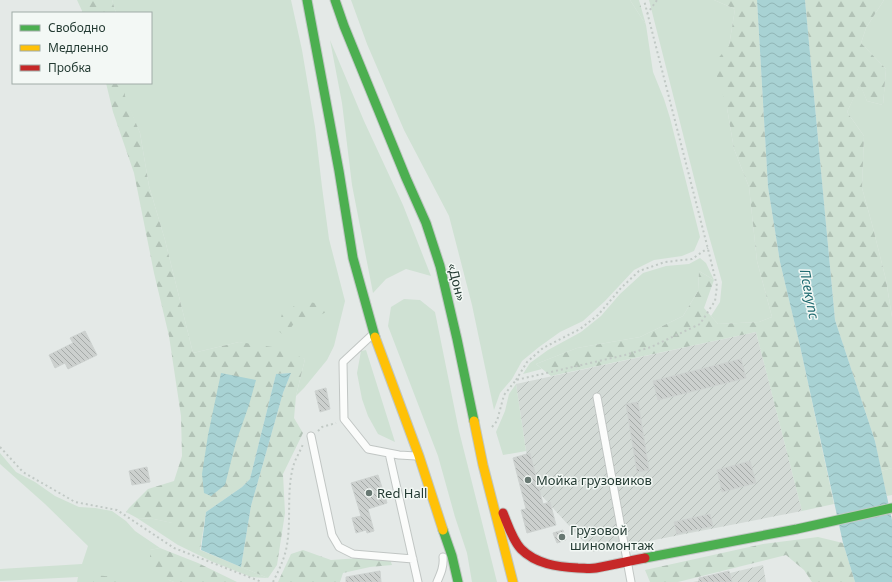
<svg xmlns="http://www.w3.org/2000/svg" width="892" height="582" font-family="'Noto Sans',sans-serif">
<style>
.industrial{fill:url(#industrial-furrows)}
.green{fill:#cfe1d3}
.forest{fill:url(#forest-firs)}
.water{fill:url(#water-waves)}
.building{fill:url(#building-back-hatch);stroke:#cdd2d0}
.lines{fill:none;stroke-linecap:round;stroke-linejoin:round}
.lane-casing{stroke:#c1c6c4;stroke-width:9}
.fast-casing{stroke:#c0c7c4;stroke-width:11}
.slow-casing{stroke:#c0c7c4;stroke-width:11}
.jam-casing{stroke:#c0c7c4;stroke-width:11}
.path{stroke:#c1c9c5;stroke-width:2;stroke-dasharray:2 3;stroke-linecap:butt}
.lane{stroke:#fbfcfb;stroke-width:7}
.fast{stroke:#4caf50;stroke-width:9}
.slow{stroke:#ffc107;stroke-width:9}
.jam{stroke:#c62828;stroke-width:9}
.poi-dot{fill:#677872;stroke:#f3f8f5;stroke-width:1.5}
.labels{text-anchor:middle;dominant-baseline:central;stroke-width:3;stroke-linejoin:round;paint-order:stroke}
.street-label{font-size:13px;fill:#243b33;stroke:#f3f8f5}
.poi-label{font-size:13px;fill:#243b33;stroke:#f3f8f5;text-anchor:start}
.water-label{font-size:14px;font-style:italic;fill:#226c72;stroke:#f3f8f5}
</style>
<defs>
<pattern id="industrial-furrows" width="10" height="10" patternUnits="userSpaceOnUse"><rect width="10" height="10" fill="#d3dad6"/><path d="M-1 1l2-2M0 10L10 0M9 11l2-2" fill="none" stroke="#b5bcb8"/></pattern>
<pattern id="forest-firs" width="22" height="20" patternUnits="userSpaceOnUse"><rect width="22" height="20" fill="#cfe1d3"/><path d="M5 1l3.5 6h-7zM16 11l3.5 6h-7z" fill="#b2c2b6"/></pattern>
<pattern id="water-waves" width="16" height="10" patternUnits="userSpaceOnUse"><rect width="16" height="10" fill="#a8d2d4"/><path d="M0 5q4-4 8 0t8 0" fill="none" stroke="#90b5b6"/></pattern>
<pattern id="building-back-hatch" width="6" height="6" patternUnits="userSpaceOnUse"><rect width="6" height="6" fill="#ccd0ce"/><path d="M-1 5l2 2M0 0l6 6M5-1l2 2" fill="none" stroke="#a5aaa8"/></pattern>
</defs>
<rect width="100%" height="100%" fill="#e4e9e7"/>
<path class="industrial" d="M756,332L802,511L593,552L531,484L516,384Z
M763,565L766,582H693Z"/>
<path class="green" d="M112,0H291L302,50L315,127L322,187L329,239L345,301L334,346L327,360L304,388L296,396L305,359L239,342L193,353L165,240L149,186L140,133L124,96V83H151V13H116Z
M351,0H630L646,25L653,72L664,99L670,118L700,237L694,251L682,256L654,260L634,270L605,301L583,321L560,332L539,347L522,361L512,379L500,393L494,410L472,305L449,216L404,130L367,44Z
M649,0H714L735,9L729,46L727,108L734,149L749,187L757,261L772,317L759,322L718,324L711,316L720,302L722,282L707,229Z
M884,0H892V317L886,280L872,224L862,188L864,136L847,112L860,84L867,101L883,105L886,69L861,43L866,28Z
M330,40L364,121L403,205L431,276L406,269L386,279L373,293L352,185L342,103Z
M700,258L706,263L714,280L699,271L698,291L683,316L640,337L577,348L536,364L542,369L523,374L530,363L548,350L581,332L601,316L620,294L643,273L666,266L689,264Z
M404,299L420,300L435,312L459,431L497,582H472L467,553L455,517L438,456L388,326L391,307Z
M366,350L395,442L378,434L368,416L362,399L357,373L361,351Z
M516,384L526,451L503,455L496,432L505,411L509,394Z
M0,453L16,472L35,482L55,496L79,507L95,508L112,511L126,521L135,531L160,548L150,550L169,580L174,582H77L78,577L0,581V569L82,564L88,546L45,504L0,464Z
M892,468V495L887,496L881,471Z
M137,518L154,519L173,523L200,550L268,578L251,577L213,562L178,545Z"/>
<path class="forest" d="M77,0H112L116,13H83Z
M630,0H639L646,25Z
M714,0H757L768,187L780,262L800,346L834,504L802,511L756,332L551,376L536,364L577,348L640,337L683,316L698,291L699,271L714,280L704,308L718,324L759,322L772,317L757,261L749,187L734,149L727,108L713,64L729,46L735,9Z
M805,0H884L866,28L861,43L886,69L883,105L867,101L860,85L847,112L864,136L862,188L872,224L886,280L892,317V468L881,471L875,441L835,320Z
M106,83H124L125,96L140,133L149,186L165,240L193,353L239,342L279,348L305,359L296,396L294,418L303,433L283,474L285,513L277,565L268,578L241,567L251,506L283,393L291,373L276,374L250,479L242,487L206,512L200,550L177,536L172,523L154,519L137,518L126,512L129,508L148,489L174,481L182,456L181,416L169,336L154,273L134,173L113,112Z
M302,301L321,304L326,312L315,318L295,322L285,336L277,330L282,314Z
M818,537L843,543L855,582H812L804,570L786,555L678,582H650L645,570L763,544Z
M160,548L198,563L237,582H174L169,580L150,567V550Z
M303,550L331,560L389,556L392,565L370,567L343,573L340,582H278L291,554Z
M93,575L116,577L118,582H93Z"/>
<path class="water" d="M757,0H805L835,320L875,441L892,520V582H855L843,543L800,346L780,262L768,187Z
M221,373L256,380L249,405L236,442L225,485L211,496L204,493L202,474L208,435Z
M291,373L283,393L251,506L241,567L201,550L206,512L242,487L250,479L276,374Z"/>
<path class="building" d="M85,331L97,355L68,369L65,363L55,368L49,355L73,343L70,338Z
M741,359L746,378L658,400L653,381Z
M326,388L330,409L320,412L315,391Z
M638,402L649,470L637,472L626,404Z
M530,453L543,504L550,502L556,525L527,533L521,510L526,509L513,458Z
M750,461L756,483L722,492L717,470Z
M147,467L150,482L132,485L129,471Z
M378,475L387,503L368,509L374,531L367,533L366,530L356,533L352,518L361,516L351,483Z
M710,514L713,526L677,534L674,522Z
M563,530L566,540L557,543L553,533Z
M380,571L381,582H346V577Z
M729,571L732,582H699V578Z"/>
<g class="lines">
<defs>
<path id="lane" d="M372,335L343,362L344,419L368,449L399,455L416,456
M597,397L631,582
M311,436L332,535L339,547L353,554L413,559
M389,453L418,582
M437,582C441,573 444,566 443,557"/>
<path id="fast" d="M307,0L339,171L353,258L375,337
M335,0L344,26L406,178L426,223L440,266L457,339L474,421
M443,530L452,556L458,582
M645,558L797,529L892,508"/>
<path id="slow" d="M375,337L419,456L443,530
M474,421L483,465L513,582"/>
<path id="jam" d="M503,513C508,525 512,539 521,549C536,564 557,567 578,568C584,568 590,569 596,568C613,565 629,561 645,558"/>
</defs>
<use href="#lane" class="lane-casing"/>
<use href="#fast" class="fast-casing"/>
<use href="#slow" class="slow-casing"/>
<use href="#jam" class="jam-casing"/>
<path class="path" d="M647,14L657,0
M516,380L527,362L543,348L580,329L598,315L621,288L639,271L665,262L692,259L708,248
M492,427L497,421L504,395L516,380L625,355L651,347L700,324L715,301L717,286L709,253L644,0
M318,431L322,427L336,423
M0,447L23,472L75,502L117,510L174,548L262,582
M273,582C278,572 283,562 286,550C292,523 286,494 293,467C295,459 300,452 303,444"/>
<use href="#lane" class="lane"/>
<use href="#fast" class="fast"/>
<use href="#slow" class="slow"/>
<use href="#jam" class="jam"/>
</g>
<g class="poi-dot">
<circle cx="528" cy="480" r="4"/>
<circle cx="369" cy="493" r="4"/>
<circle cx="562" cy="537" r="4"/>
</g>
<g class="labels">
<g class="street-label">
<text transform="translate(457 282) rotate(76)">«Дон»</text>
</g>
<g class="poi-label">
<text x="536" y="480">Мойка грузовиков</text>
<text x="377" y="493">Red Hall</text>
<text x="570" y="530">Грузовой<tspan x="570" dy="15">шиномонтаж</tspan></text>
</g>
<g class="water-label">
<text transform="translate(810 294) rotate(79)">Псекупс</text>
</g>
</g>
<rect x="12" y="12" width="140" height="72" fill="#f3f8f5" stroke="#a0aca7"/>
<rect x="20" y="25" width="20" height="6" fill="#4caf50" stroke="#a0aca7"/>
<text x="48" y="32" font-size="12" fill="#243b33">Свободно</text>
<rect x="20" y="45" width="20" height="6" fill="#ffc107" stroke="#a0aca7"/>
<text x="48" y="52" font-size="12" fill="#243b33">Медленно</text>
<rect x="20" y="65" width="20" height="6" fill="#c62828" stroke="#a0aca7"/>
<text x="48" y="72" font-size="12" fill="#243b33">Пробка</text>
</svg>
